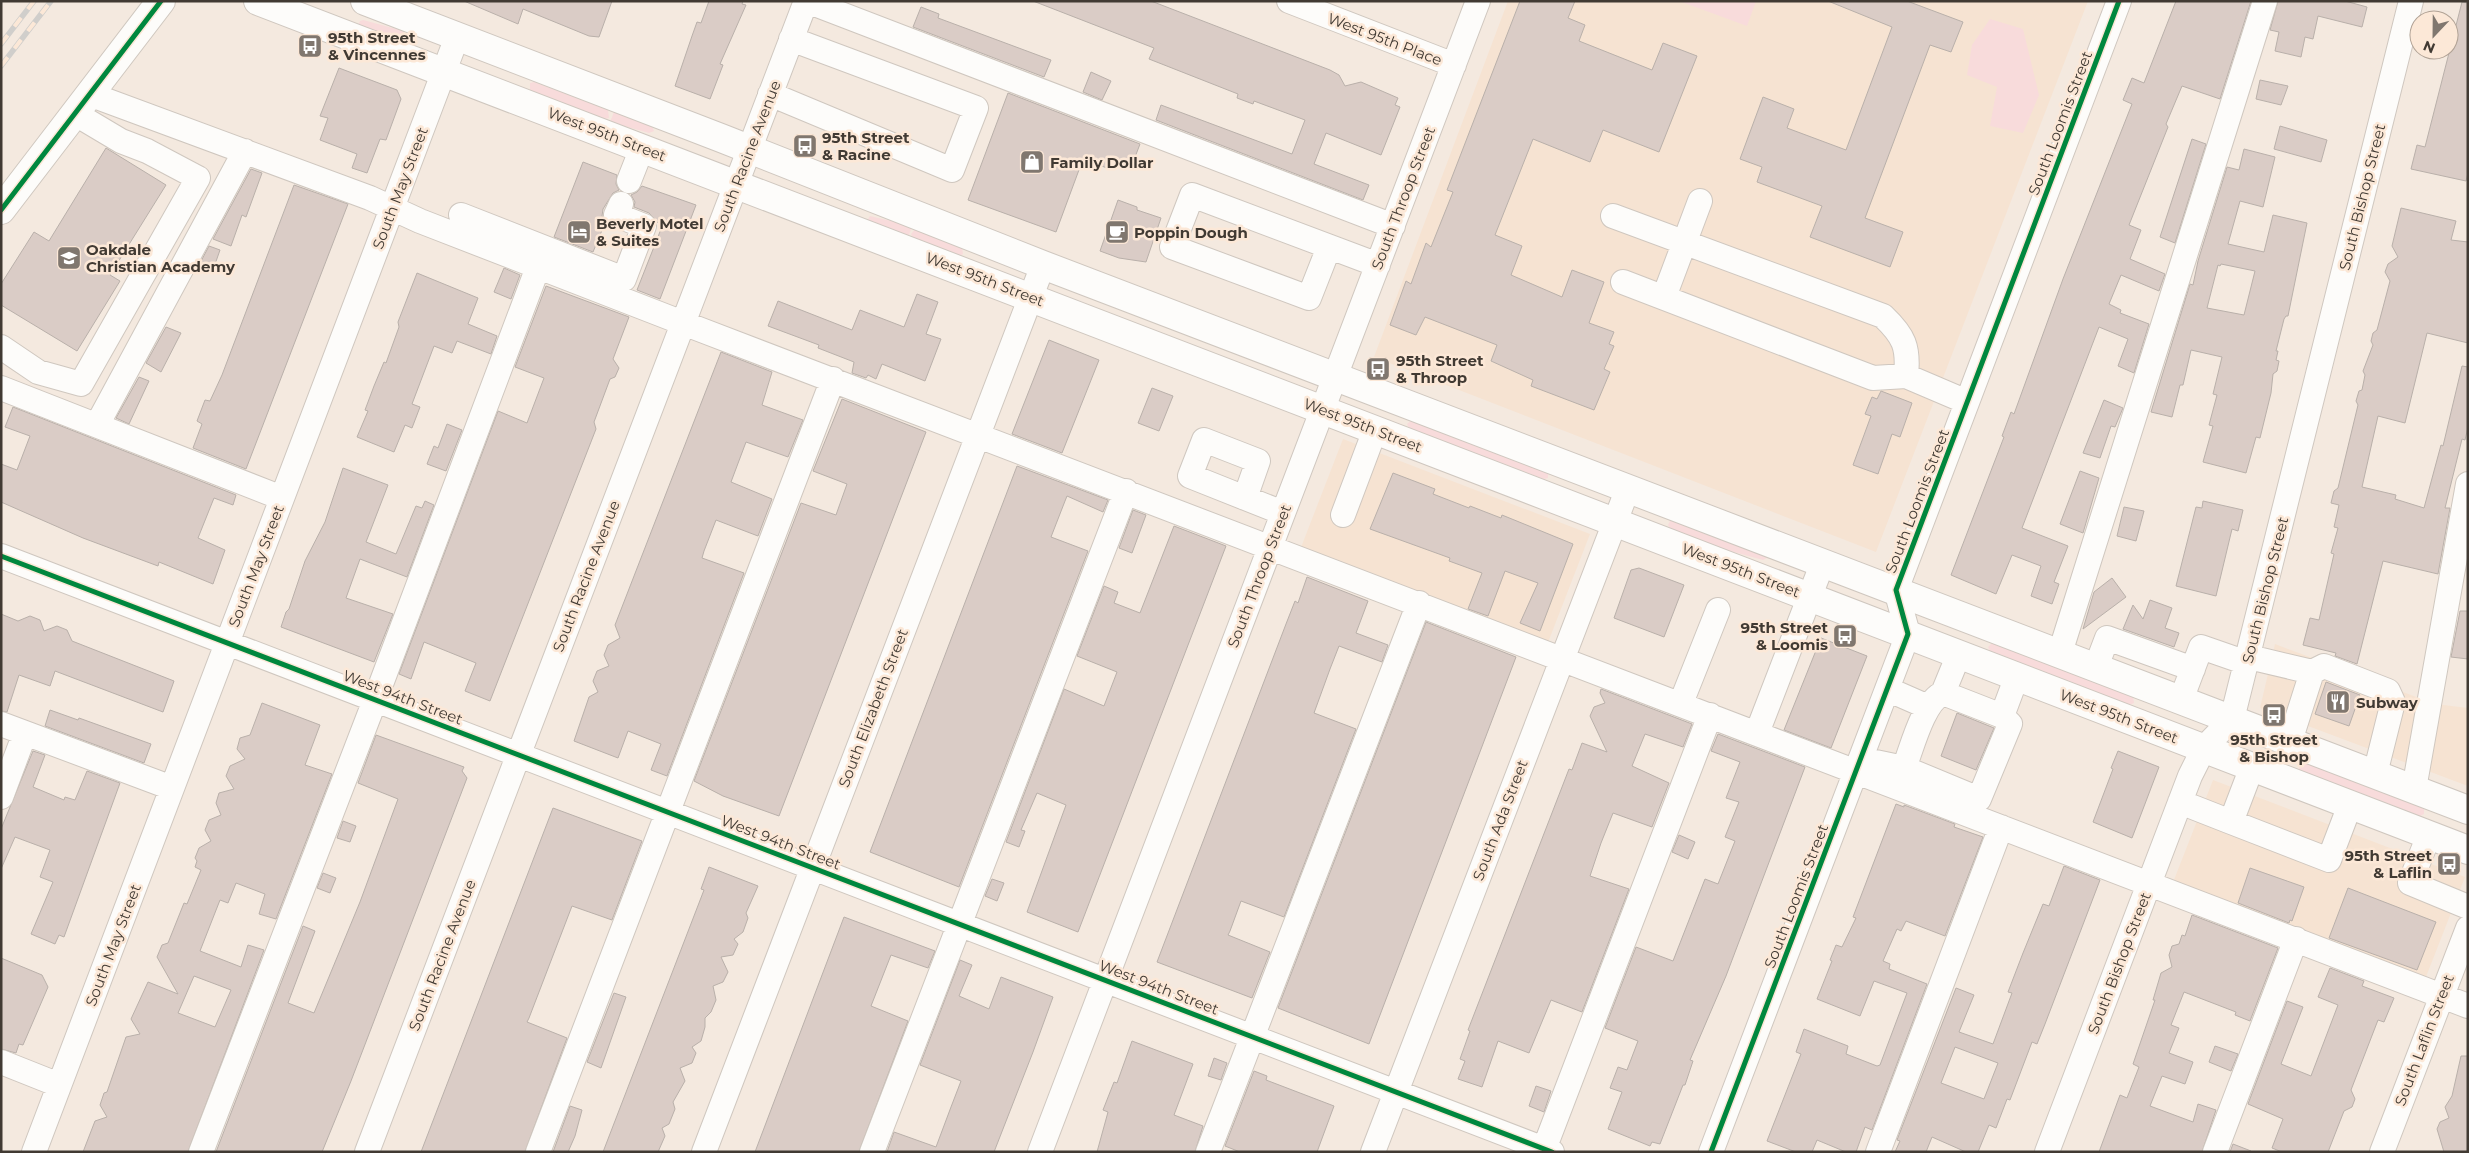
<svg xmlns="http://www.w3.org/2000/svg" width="2469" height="1153" font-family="Montserrat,sans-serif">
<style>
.built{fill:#f6e3d2}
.green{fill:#f8dbdb}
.building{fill:#daccc6;stroke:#b9b0aa;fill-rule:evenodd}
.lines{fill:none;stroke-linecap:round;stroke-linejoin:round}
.minor-casing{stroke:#cfc7bf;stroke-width:26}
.major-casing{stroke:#cfc7bf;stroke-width:30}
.minor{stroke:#fdfcfa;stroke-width:24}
.major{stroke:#fdfcfa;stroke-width:28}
.rail-casing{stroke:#d0cecb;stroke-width:5.5}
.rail{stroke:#fce8d7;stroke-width:4;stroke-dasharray:11;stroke-linecap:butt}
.cycleway-casing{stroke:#fce8d7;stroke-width:8}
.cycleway{stroke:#00873e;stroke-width:5}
.labels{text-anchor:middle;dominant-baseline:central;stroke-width:5;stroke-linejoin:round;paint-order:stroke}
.poi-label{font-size:15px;font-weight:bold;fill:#413a33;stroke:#fce8d7;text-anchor:start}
.street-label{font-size:15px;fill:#413a33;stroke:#fce8d7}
</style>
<rect width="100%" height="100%" fill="#f4e9df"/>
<path class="built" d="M1508,1H2088L1876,552L1374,357Z
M1343,439L1590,534L1547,645L1300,550Z
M2275,644L2435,704L2468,708V786L2260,708Z
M2213,780L2465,877L2424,982L2172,885Z"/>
<path class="green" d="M1679,1H1756L1747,26Z
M1990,19L2023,29L2039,95L2023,133L1990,126L1997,87L1967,75L1972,45Z
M363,20L400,30L404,32V38L400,41L358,25L360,21Z
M534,82L608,110L609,118L604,119L530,91V83Z
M614,112L652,126L654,131L649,133L610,122Z
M870,216L912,226L908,238L867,221Z
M916,228L962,247L963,254L959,256L913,238L911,234Z
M1413,419L1548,470V478L1544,479L1409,428L1407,424Z
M1671,519L1767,555V558L1763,560L1723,549L1671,530L1668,525Z
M1993,642L2133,696L2134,703L2129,705L1990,651L1988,647Z
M2303,761L2424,807V814L2420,816L2299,770V762Z"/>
<path class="building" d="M464,1H612L599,37L589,36L523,9L518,24Z
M709,1H743L742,4L746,5L720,64L723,65L710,99L675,86L692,36L697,22L701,23Z
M1033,1H1151L1330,70L1339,75L1345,86L1361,82L1398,98L1395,105L1400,107L1381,155L1326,133L1314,164L1369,185L1363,200L1156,120L1161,105L1292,154L1305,120L1254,101L1253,104L1237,98L1238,94L1149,59L1154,48Z
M1520,1H1575L1568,18L1585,25L1579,41L1652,70L1663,43L1697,56L1659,152L1603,130L1590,162L1533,139L1495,235L1522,246L1511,275L1562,297L1572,270L1604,282L1589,323L1614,332L1609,344L1614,346L1604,369L1610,372L1594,410L1531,386L1533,380L1491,361L1497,345L1425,317L1416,335L1390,325L1406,281L1411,284L1426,243L1431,247L1453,192L1447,190Z
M1828,1H1907L1963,22L1951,52L1930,45L1865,218L1903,232L1890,267L1810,237L1822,206L1757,182L1762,167L1740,159L1763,97L1794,109L1787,128L1846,150L1892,27Z
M2176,1H2251L2220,99L2182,86L2166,124L2168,127L2129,225L2141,230L2130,259L2165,274L2159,291L2121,275L2109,304L2121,310L2120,313L2149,324L2134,373L2118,366L2128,339L2099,327L2022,528L2068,546L2054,582L2059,584L2052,604L2031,596L2041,566L2012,555L1996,594L1951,575L2004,437L2002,436L2011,412L2014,414L2063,279L2132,104L2123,100L2132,78L2144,83Z
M2278,1H2345L2367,7L2362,27L2318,16L2313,39L2305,37L2301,57L2275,51L2279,32L2270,30Z
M2462,2L2468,3V173L2466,181L2411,169L2417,145L2425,147Z
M921,7L939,14L938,18L1051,60L1044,77L913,27Z
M339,68L397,90L401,99L386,140L380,139L367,173L352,168L357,154L320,140L328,118L320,116Z
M1091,72L1111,81L1102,100L1083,92Z
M2260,80L2288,86L2281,105L2256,99Z
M1008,93L1140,144L1132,165L1110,157L1107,168L1083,159L1056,232L968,200Z
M2280,126L2327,140L2321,162L2274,149Z
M2192,139L2206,144L2175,243L2160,237Z
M106,148L166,185L110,275L120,281L77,351L1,305V284L34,232L49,241Z
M2244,149L2275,157L2263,207L2240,201L2228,244L2264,252L2273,215L2307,223L2288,316H2286L2284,319L2276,351H2278L2276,360L2279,361L2277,371L2273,374L2271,393L2260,438L2256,437L2246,473L2203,462L2213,426L2209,425L2217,395L2213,394L2222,357L2191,350L2183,385H2180L2172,417L2151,412L2190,284L2193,285L2198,261L2227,167L2239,170ZM2221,264L2255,271L2244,315L2207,308L2218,265L2220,266Z
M583,162L617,175L616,184L619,190L613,193L603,209L602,216L605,223L593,252L554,237Z
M251,169L262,173L246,217L242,215L231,246L213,239Z
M294,185L348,204L246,469L193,448L202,424L197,421L205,400L210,401L222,375Z
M642,186L696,205L660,299L637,290L663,224L657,222L649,213L634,207L635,202L631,195L637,192Z
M1118,200L1137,207V210L1161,218L1146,262L1119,258L1100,251Z
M2401,208L2456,221L2451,240L2468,242V343L2427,333L2405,423L2378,416L2362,487L2396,495L2395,499L2424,508L2441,445L2443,446L2462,366L2468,367V427L2465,440L2462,439L2445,508H2450L2438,574L2383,561L2357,664L2335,656L2336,653L2303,645L2310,618L2319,620L2334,554L2331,553L2338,528L2334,527L2339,505L2331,503L2334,491L2338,488L2358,405L2356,401L2359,391L2362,390L2365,375L2363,371L2373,345L2371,341L2373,333L2377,330L2390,281L2385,272L2388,264L2398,257L2392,246Z
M209,246L220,250L213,270L199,265Z
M504,268L520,275L511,299L494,292Z
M417,273L478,298L468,324L497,336L491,354L457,341L452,353L434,346L412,404L420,407L412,428L405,425L394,452L357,437L368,411L365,410L374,386L384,362L386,363L399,327L398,322Z
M546,286L629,317L613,359L619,368L615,377L610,379L594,422L596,429L490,701L465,691L476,663L424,642L411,679L399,674L498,411L527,423L544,378L515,367Z
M917,294L938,302L926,334L941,339L925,381L882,364L876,379L868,375L866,378L852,373L854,362L818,348L819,345L768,326L778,301L852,330L860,310L904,327Z
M166,327L181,333L161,372L146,363Z
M1049,340L1099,360L1062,453L1012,434Z
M721,352L772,372L762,405L803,420L788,457L746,442L731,482L772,499L758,536L716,520L704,551L702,558L744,573L667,776L651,770L661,744L628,731L618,758L574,741L589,697L598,692L593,681L597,671L609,666L604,655L608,645L620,638L615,625Z
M139,377L149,381L129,424L116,418Z
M1152,388L1173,396L1159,431L1138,423Z
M1881,391L1912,403L1900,437L1892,434L1878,474L1853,465L1871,416L1865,414L1872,397L1877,399Z
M842,399L926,432L779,816L723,796L694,781L801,503L836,515L847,484L813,471Z
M2104,400L2123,408L2115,427L2111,426L2100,458L2083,453Z
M13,407L236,495L233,505L214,498L198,538L225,550L213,584L159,562L158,566L83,538L1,502V464L17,470L30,436L5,427Z
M447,424L462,430L446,471L427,464L434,446L438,448Z
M1017,466L1108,500L1103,512L1067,496L1065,501L1051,537L1088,551L959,887L870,852Z
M343,468L388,485L366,542L396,554L416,506L422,508L425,501L434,505L407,577L360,559L346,598L393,614L374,662L281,627L286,612L289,609L305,561L325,522Z
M2080,471L2099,478L2083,533L2060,524Z
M1393,473L1435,489L1433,494L1469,508L1470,506L1501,518L1502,515L1573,544L1540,631L1520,623L1538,583L1505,571L1488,616L1468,609L1482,573L1449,561L1450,558L1370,529Z
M2203,501L2243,510L2238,531L2232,529L2216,596L2176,586L2196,507L2202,508Z
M2124,507L2144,511L2136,541L2117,536Z
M1133,510L1146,515L1132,553L1119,548Z
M1174,526L1226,546L1078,932L1027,912L1066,805L1037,793L1021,830L1025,831L1019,847L1006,842L1064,689L1104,706L1117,672L1077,656L1104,586L1118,592L1114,603L1140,613Z
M1639,568L1684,585L1664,637L1614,618L1631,570Z
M1307,577L1368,601L1356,633L1388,645L1382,662L1339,646L1330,669L1314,713L1356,729L1284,917L1241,901L1230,931L1228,935L1270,952L1252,998L1157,962L1286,624L1295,601L1298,603Z
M2112,578L2126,597L2083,629L2094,592Z
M2150,600L2172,608L2165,628L2179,633L2174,647L2123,629L2133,605L2143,619Z
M2460,611H2468V659L2451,657Z
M1,614L18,621L30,616L40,620L44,631L57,626L67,630L72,641L174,681L163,712L55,671L50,686L19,675L7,712L1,711Z
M1426,622L1516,657L1369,1044L1278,1008Z
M1821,638L1867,656L1831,748L1784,730Z
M2326,682L2360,695L2349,726L2315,714Z
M1601,689L1692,724L1683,747L1645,734L1632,766L1669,783L1652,827L1613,813L1601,843L1590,876L1629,889L1582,1012L1551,1000L1529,1053L1498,1041L1482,1087L1458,1079L1465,1061L1460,1059L1470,1031L1468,1030L1569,769L1572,770L1582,743L1607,752L1590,716L1594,707L1605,703L1600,693Z
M262,703L320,725L305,765L332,774L276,919L259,914L265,894L236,883L228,903L220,900L200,951L241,967L248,945L264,950L188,1152H83L95,1121L107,1117L100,1105L104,1093L107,1092L126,1037L140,1034L131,1019L148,982L178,994L157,957L162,945L168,943L184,903L187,904L201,870L195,867L197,861L195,858L199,848L211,841L205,830L209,820L221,815L216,803L219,793L234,789L226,776L230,766L245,759L237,749L240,738L250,735ZM194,976L231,990L215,1027L178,1013Z
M50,710L78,720L79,718L151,744L144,763L45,726Z
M1957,713L1994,728L1976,770L1941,756Z
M1718,734L1805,767L1726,976L1690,1060L1693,1061L1685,1085H1683L1660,1144L1652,1142L1650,1146L1608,1129L1622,1092L1610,1088L1618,1067L1627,1070L1638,1041L1605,1028L1636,947L1673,961L1705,879L1718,884L1735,841L1725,837L1739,802L1726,798L1740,762L1711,751Z
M376,735L464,767L462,771L467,778L351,1081L322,1152H216L303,926L315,931L288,1003L314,1013L360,902L398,799L358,783Z
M33,751L45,755L33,787L64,800L65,797L75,800L87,771L120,783L64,937L59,935L55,944L31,934L53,882L40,877L50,850L15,837L1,869V829Z
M2118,751L2159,767L2132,838L2093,822L2113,769L2111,768Z
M1896,804L1904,807V805L1955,824L1954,827L1983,837L1945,936L1906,921L1901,931L1897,929L1883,961L1890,964L1889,969L1927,984L1872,1130L1865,1127L1856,1152H1846L1817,1140L1812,1152H1796L1767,1141L1801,1054L1796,1052L1804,1029L1848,1046L1846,1054L1877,1066L1880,1065L1907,993L1874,981L1860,1016L1817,999L1832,961L1830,960L1836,945L1842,947L1856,918L1853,917Z
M553,808L642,841L612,920L572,906L529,1018L527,1022L567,1038L525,1152H421Z
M343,821L356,826L350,842L337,838Z
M1679,835L1695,842L1688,859L1672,852Z
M2064,866L2100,880L2045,1024L2037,1044L2032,1042L2010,1100L2007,1099L1996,1128L1989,1125L1978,1152H1966L1932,1137L1926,1152H1895L1900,1141L1897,1140L1956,988L1974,995L1959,1032L1993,1044L2012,993L2008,992L2023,953L2043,904L2049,906ZM1955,1047L1998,1063L1984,1099L1941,1083Z
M709,867L758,886L746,913L748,918L743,932L734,939L738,944L733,955L721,957L728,972L723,982L713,986L716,1000L711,1012L705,1018V1027L701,1041L692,1047L696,1053L692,1063L680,1068L685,1081L673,1102L675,1109L669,1124L662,1128L665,1136L658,1152H603L704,890L701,889Z
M2250,868L2304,887L2292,921L2290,920L2289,923L2238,903Z
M323,873L336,878L330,893L317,888Z
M992,879L1004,883L997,901L985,896Z
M2348,888L2436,922L2417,970L2329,938Z
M2192,915L2278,948L2250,1021L2235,1015L2236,1012L2184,992L2171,1025L2179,1028L2169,1053L2193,1062L2185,1084L2162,1076L2150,1106L2193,1122L2198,1104L2216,1110L2202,1152H2099L2120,1095L2127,1098L2139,1067L2133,1064L2155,1000H2153L2161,973L2172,967L2169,955L2172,946L2179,944L2182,935L2185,936Z
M844,917L935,951L928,968L891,955L871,1006L908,1021L859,1152H755Z
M1,958L42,975L48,987L23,1045L19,1044L16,1053L1,1049Z
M960,960L972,965L959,996L989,1009L1001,977L1053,997L1033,1052L994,1152H887L894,1132L936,1147L951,1107L961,1081L920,1065Z
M2330,968L2364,981L2362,986L2394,998L2384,1022L2378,1020L2351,1090L2355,1099L2352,1107L2344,1111L2328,1152H2282L2272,1148L2283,1119L2248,1104L2287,1001L2303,1007L2281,1064L2311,1076L2338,1005L2318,997Z
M614,993L626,997L601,1068L587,1062Z
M1132,1041L1193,1064L1174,1115L1203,1126L1195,1152H1097L1108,1112L1103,1110L1114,1082L1117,1083Z
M2215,1046L2238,1054L2231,1071L2209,1062Z
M2461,1056H2468V1152H2444L2437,1129L2440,1122L2449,1118L2445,1107L2452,1096Z
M1214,1058L1227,1063L1221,1080L1208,1076Z
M1254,1071L1267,1076L1266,1080L1334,1106L1317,1152H1240L1225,1146Z
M1536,1086L1551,1091L1544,1112L1529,1106Z
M570,1106L582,1110L575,1136L568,1152H553Z
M2233,1144L2251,1151V1152H2230Z"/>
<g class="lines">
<defs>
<path id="minor" d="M807,1L1393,226
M1289,1L1454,65
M89,94L370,198L420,221L683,323L2468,1006
M770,94L952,170L976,108L791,39
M629,181L642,148
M461,215L624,279L644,226L616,215L621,204
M1613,216L1883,316C1904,336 1909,347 1906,376
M1329,247L1309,298L1172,247L1192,195L1378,265
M1623,282L1873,378L1906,376L1967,402
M1664,297L1700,201
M1,347L38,372L81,384L198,178L147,151L121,141L74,113
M1,388L282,498
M97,425L245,151
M1245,498L1258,461L1204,440L1190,476L1283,513
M1343,515L1375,430
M1,556L1552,1152
M2060,653L2265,1
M2249,657L2312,672L2324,666L2388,691L2393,702L2375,774
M2096,667L2107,638L2193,669
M1887,689L1928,707
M1943,693L2002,716L2010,724L1979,799L1904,768C1912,748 1923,702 1943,693L1959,654
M2181,700L2201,647L2247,663
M1681,703L1718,610
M2002,716L2017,676
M1,724L172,788
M1757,733L1823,562
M2290,741L2312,672
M1861,759L1904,768
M2252,767L2231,822L2329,860L2350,805
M2414,789L2468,484
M1,797L25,733
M2180,802L2231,822
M2429,835L2410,883L2468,907
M1,1062L59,1085
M34,1152L457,37
M201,1152L375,700L538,267
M367,1152L806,1
M538,1152L833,379
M704,1152L1043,265
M872,1152L1126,491
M1040,1152L1478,1
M1208,1152L1419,603
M1373,1152L1628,488
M1543,1152L1710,715
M1711,1152L1908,634L1896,590L2119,1
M1878,1152L2001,827
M2047,1152L2190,776L2204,748L2232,719L2411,1
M2215,1152L2296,939
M2382,1152L2468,928"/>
<path id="major" d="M258,1L2468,850
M365,1L721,138L1043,265L2468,810
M1,210L161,1"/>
</defs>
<use href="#minor" class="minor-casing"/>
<use href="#major" class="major-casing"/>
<use href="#minor" class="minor"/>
<use href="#major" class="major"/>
<defs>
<path id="rail" d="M1,44L34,1
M1,66L51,1"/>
</defs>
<use href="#rail" class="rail-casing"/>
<use href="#rail" class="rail"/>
<defs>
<path id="cycleway" d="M1,210L161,1
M1,556L1552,1152
M1711,1152L1908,634L1896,590L2119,1"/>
</defs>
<use href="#cycleway" class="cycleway-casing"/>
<use href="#cycleway" class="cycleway"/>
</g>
<defs>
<symbol id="bus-square" viewBox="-11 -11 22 22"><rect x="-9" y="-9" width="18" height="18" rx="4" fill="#80776f" stroke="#fce8d7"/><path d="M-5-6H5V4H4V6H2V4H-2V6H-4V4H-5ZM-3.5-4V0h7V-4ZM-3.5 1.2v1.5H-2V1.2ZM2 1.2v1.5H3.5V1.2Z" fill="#fff"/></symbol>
<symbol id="shop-square" viewBox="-11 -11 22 22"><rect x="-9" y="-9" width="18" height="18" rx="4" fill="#80776f" stroke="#fce8d7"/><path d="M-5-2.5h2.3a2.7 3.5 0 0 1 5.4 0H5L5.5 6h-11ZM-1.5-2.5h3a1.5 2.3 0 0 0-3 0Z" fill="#fff"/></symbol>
<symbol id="hotel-square" viewBox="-11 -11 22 22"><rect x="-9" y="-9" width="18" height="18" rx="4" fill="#80776f" stroke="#fce8d7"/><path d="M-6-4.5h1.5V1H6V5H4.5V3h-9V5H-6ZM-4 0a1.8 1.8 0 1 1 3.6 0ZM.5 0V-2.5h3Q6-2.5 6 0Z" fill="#fff"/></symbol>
<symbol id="cafe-square" viewBox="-11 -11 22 22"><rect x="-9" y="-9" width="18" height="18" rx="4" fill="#80776f" stroke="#fce8d7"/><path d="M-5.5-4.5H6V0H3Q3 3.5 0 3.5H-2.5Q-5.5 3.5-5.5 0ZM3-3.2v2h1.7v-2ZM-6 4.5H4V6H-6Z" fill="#fff"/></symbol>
<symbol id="school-square" viewBox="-11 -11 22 22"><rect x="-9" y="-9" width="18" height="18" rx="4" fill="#80776f" stroke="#fce8d7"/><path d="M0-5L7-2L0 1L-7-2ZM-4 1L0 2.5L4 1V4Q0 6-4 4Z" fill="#fff"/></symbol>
<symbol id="restaurant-square" viewBox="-11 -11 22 22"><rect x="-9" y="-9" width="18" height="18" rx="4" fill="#80776f" stroke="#fce8d7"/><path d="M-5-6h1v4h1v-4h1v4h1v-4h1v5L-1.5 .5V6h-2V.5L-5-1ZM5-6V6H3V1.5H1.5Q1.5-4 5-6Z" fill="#fff"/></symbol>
</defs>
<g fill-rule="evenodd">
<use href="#bus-square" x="296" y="32" width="28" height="28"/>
<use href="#bus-square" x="791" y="132" width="28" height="28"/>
<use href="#shop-square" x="1018" y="148" width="28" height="28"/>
<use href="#hotel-square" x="565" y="218" width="28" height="28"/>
<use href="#cafe-square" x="1103" y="218" width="28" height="28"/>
<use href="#school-square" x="55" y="244" width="28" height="28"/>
<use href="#bus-square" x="1364" y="355" width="28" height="28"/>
<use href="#bus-square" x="1831" y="622" width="28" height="28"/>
<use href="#restaurant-square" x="2324" y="688" width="28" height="28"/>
<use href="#bus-square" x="2260" y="701" width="28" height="28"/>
<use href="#bus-square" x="2435" y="850" width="28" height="28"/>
</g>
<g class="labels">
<g class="poi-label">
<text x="328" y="37">95th Street<tspan x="328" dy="17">&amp; Vincennes</tspan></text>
<text x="822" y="137">95th Street<tspan x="822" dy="17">&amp; Racine</tspan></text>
<text x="1050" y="162">Family Dollar</text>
<text x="596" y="223">Beverly Motel<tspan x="596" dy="17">&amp; Suites</tspan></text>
<text x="1134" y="232">Poppin Dough</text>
<text x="86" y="249">Oakdale<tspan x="86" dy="17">Christian Academy</tspan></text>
<text x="1396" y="360">95th Street<tspan x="1396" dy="17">&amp; Throop</tspan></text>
<text x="1828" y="627" text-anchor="end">95th Street<tspan x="1828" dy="17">&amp; Loomis</tspan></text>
<text x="2356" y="702">Subway</text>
<text x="2274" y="739" text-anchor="middle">95th Street<tspan x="2274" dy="17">&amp; Bishop</tspan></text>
<text x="2432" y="855" text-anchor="end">95th Street<tspan x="2432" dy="17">&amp; Laflin</tspan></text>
</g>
<g class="street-label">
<text transform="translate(1385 39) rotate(21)">West 95th Place</text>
<text transform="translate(2060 123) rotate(-69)">South Loomis Street</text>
<text transform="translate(607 134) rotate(21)">West 95th Street</text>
<text transform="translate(747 156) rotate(-69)">South Racine Avenue</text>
<text transform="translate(400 188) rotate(-69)">South May Street</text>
<text transform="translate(2362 197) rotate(-76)">South Bishop Street</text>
<text transform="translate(1403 198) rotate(-69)">South Throop Street</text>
<text transform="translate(985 279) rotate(21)">West 95th Street</text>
<text transform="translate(1363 425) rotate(21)">West 95th Street</text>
<text transform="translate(1917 501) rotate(-69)">South Loomis Street</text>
<text transform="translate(256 566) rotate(-69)">South May Street</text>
<text transform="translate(1741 570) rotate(21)">West 95th Street</text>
<text transform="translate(586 576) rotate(-69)">South Racine Avenue</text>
<text transform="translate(1259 576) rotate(-69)">South Throop Street</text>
<text transform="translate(2265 590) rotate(-76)">South Bishop Street</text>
<text transform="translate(403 697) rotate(21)">West 94th Street</text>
<text transform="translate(873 708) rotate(-69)">South Elizabeth Street</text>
<text transform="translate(2119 716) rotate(21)">West 95th Street</text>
<text transform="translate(1500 820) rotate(-69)">South Ada Street</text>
<text transform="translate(781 842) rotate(21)">West 94th Street</text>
<text transform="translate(1796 896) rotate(-69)">South Loomis Street</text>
<text transform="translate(113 945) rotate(-69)">South May Street</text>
<text transform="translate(442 955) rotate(-69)">South Racine Avenue</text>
<text transform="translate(2119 963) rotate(-69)">South Bishop Street</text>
<text transform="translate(1159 987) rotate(21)">West 94th Street</text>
<text transform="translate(2424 1040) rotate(-69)">South Laflin Street</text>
</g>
</g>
<rect width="2469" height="1153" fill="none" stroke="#413a33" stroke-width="5"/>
<g transform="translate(2434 35) rotate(202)"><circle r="24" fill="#fce8d7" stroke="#b1a295"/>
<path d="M0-4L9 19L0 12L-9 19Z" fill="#80776f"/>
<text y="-8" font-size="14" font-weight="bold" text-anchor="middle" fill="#413a33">N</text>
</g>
</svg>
